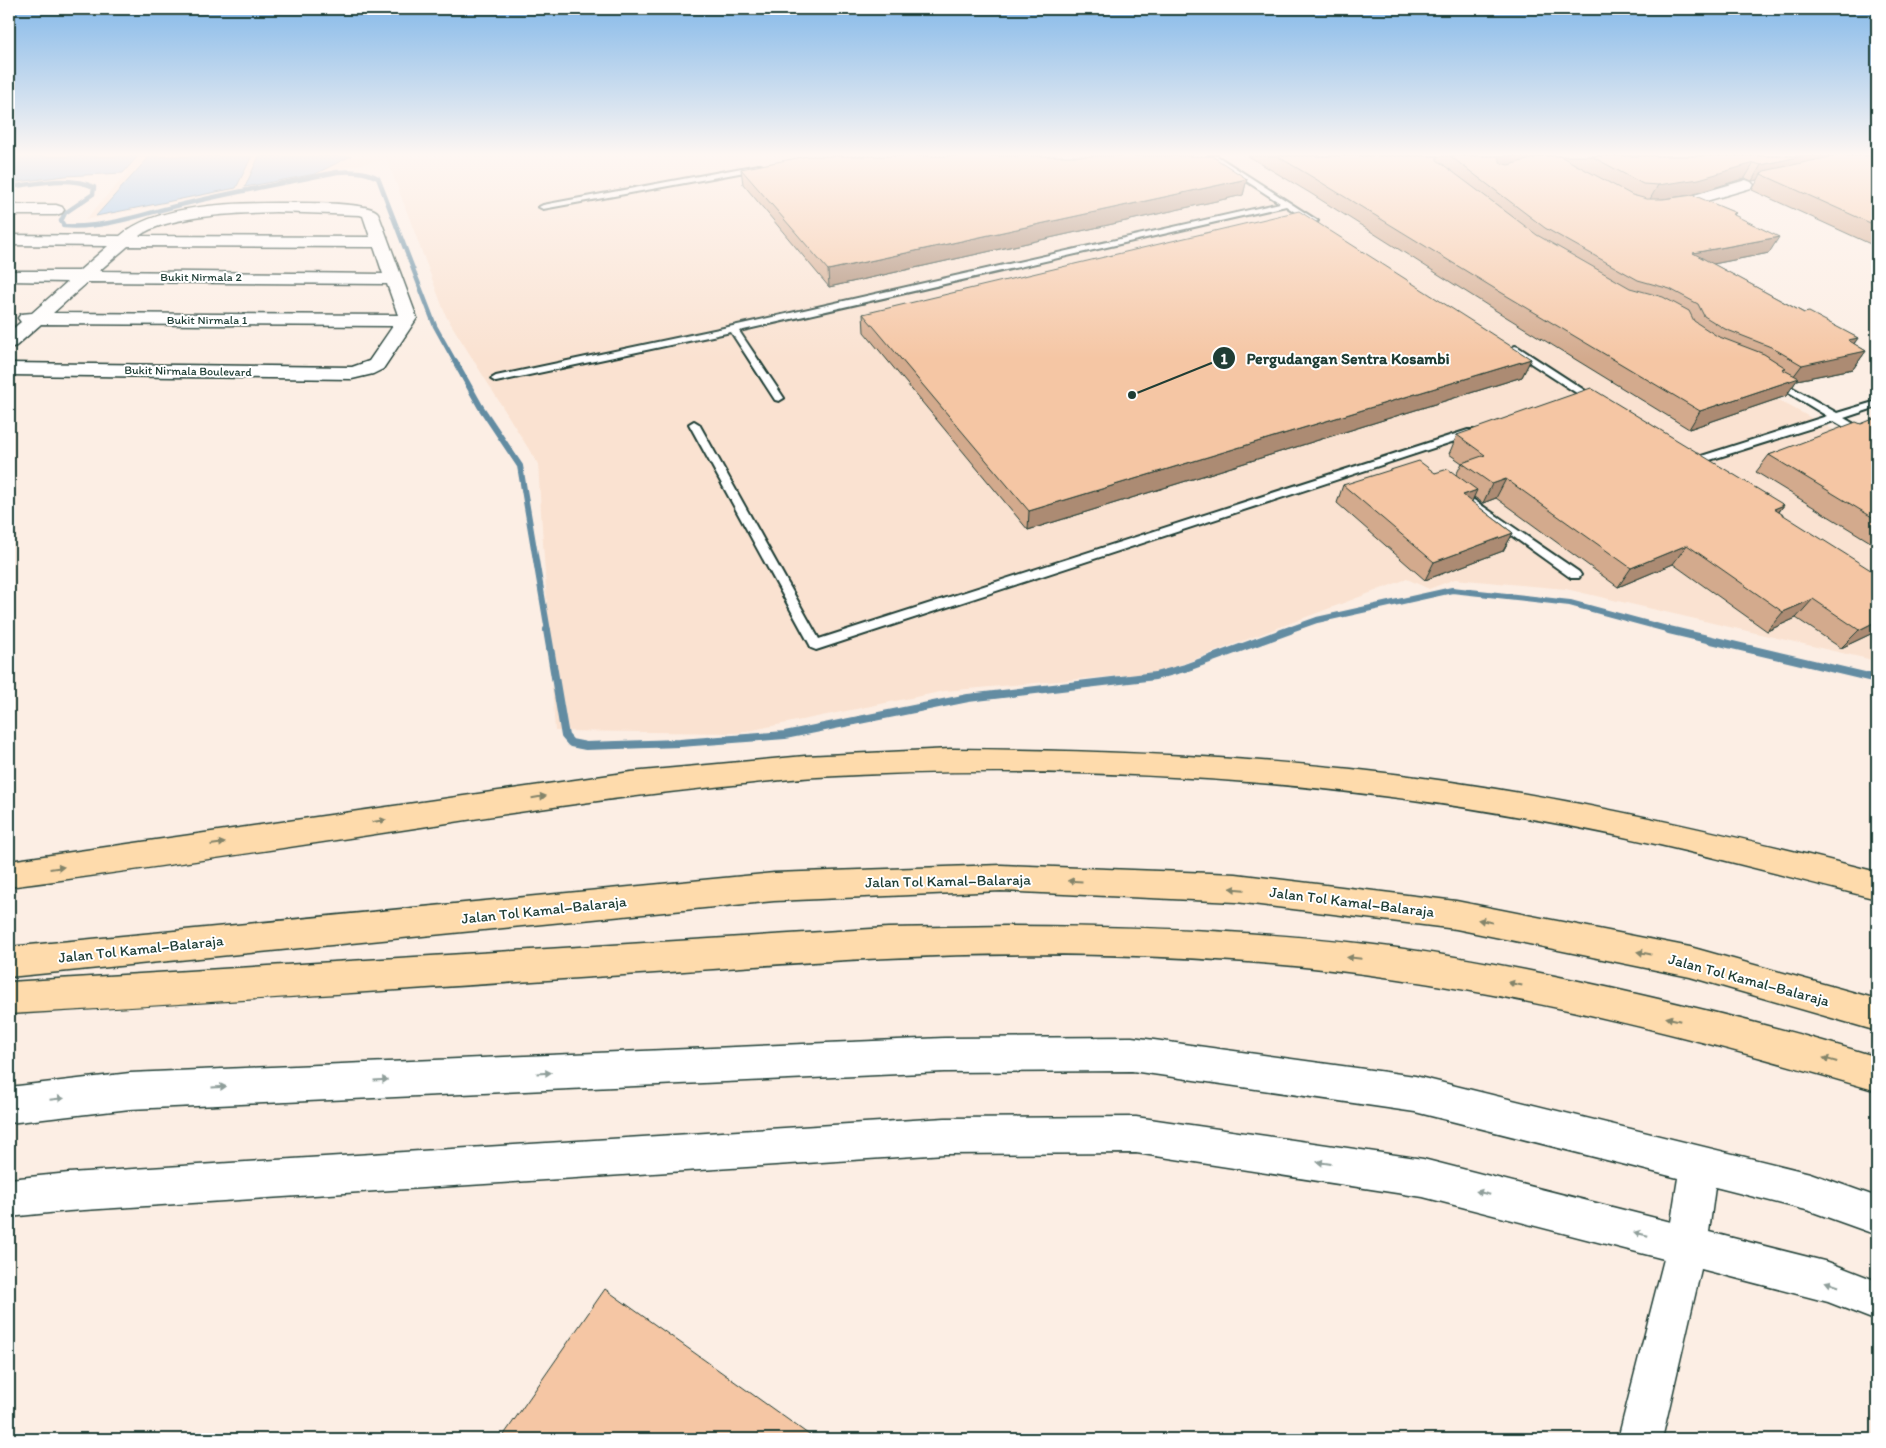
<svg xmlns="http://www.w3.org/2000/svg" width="1886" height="1448" font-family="Itim,sans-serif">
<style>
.built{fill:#fae2d1}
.water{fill:#90c0eb;stroke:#638ca2}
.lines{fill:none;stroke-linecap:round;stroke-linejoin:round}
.stream-far2{stroke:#638ca2;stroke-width:4.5}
.stream-far1{stroke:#638ca2;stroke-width:6}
.stream{stroke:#638ca2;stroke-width:8}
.lane-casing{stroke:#1f3d34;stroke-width:4}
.street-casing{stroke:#1f3d34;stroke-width:3}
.highway-casing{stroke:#1f3d34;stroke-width:3}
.lane{fill:#fff;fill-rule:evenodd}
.street{fill:#fff;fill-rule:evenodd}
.highway{fill:#fedbac;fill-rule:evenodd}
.wall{fill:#d3aa8d;stroke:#1f3d34}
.shaded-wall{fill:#ac8b73;stroke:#1f3d34}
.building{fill:#f5c6a4;stroke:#1f3d34}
.oneway{fill:#83846a}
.oneway2{fill:#8f9e9a}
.labels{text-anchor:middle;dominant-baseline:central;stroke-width:4;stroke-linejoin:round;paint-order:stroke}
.far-street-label{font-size:12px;fill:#1f3d34;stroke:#fff}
.street-label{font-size:15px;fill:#1f3d34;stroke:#fff}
.leader{fill:none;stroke:#1f3d34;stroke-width:2}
.callout-dot{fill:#1f3d34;stroke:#fff;stroke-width:2}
.mark-label{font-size:15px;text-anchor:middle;font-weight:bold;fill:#fff}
.callout-label{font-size:16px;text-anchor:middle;font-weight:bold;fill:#1f3d34;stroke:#fff;stroke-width:4;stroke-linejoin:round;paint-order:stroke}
</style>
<rect width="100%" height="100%" fill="#fceee4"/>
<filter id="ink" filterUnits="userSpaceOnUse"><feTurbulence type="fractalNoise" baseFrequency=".02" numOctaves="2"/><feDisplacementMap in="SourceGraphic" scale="10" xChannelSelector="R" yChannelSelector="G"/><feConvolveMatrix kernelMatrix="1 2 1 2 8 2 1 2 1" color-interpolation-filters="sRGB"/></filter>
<g filter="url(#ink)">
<path class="built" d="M9,156H1349L1660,337L1877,453V661L1566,589L1455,579L1429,589L1407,579L1161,672L945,691L738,733L555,731L538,464L446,316L387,159L85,220L128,172L9,183Z"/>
<path class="water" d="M9,156H138L123,173L65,176L9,183Z
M150,156H252L236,188L96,216Z
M259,156H351L315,174L245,187Z"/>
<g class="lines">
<path class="stream-far2" d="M9,187C36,184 68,175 94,187L93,194L65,213L61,221L64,226C104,229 142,214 180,205C232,192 285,183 337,172C352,171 365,171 378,178L435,326L455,362"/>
<path class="stream-far1" d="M455,361L480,406L520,466L548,631
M1286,631L1317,620L1452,590L1570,603L1674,631"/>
<path class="stream" d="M547,630L565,736L571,743L586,746L680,743L785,735L968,698L1155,676L1185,668L1290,630
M1669,630L1877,679"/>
<defs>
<path id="lane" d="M1208,156H1217L1318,221L1311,223L1286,206L739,331L784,398L779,401L775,400L731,332L496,382L491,379L496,376L733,326L1280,203Z
M758,165H761V169L543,209L539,207L543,205Z
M1515,346L1518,347L1601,401L1600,403H1592L1512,351L1510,349Z
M1775,378L1837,413L1877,401V407L1844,418L1861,428L1877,434V440L1853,432L1834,421L1697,464H1689L1688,462L1689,460L1827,416L1772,383V379Z
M694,421L699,424L819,639L1468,430H1476L1477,432L1476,434L816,650L811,648L810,645L689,424Z
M1465,494L1579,572L1581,575L1579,578H1571L1461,499L1459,497L1461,495Z"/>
<path id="street" d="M1746,180L1751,182L1754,185L1751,188L1665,213L1659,211L1657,208L1659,205Z
M276,203C294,203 370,201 378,213L417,318L383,369L373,374L352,379L9,375V363L352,367L369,361L393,326L41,324L16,346L9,348V332L21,322L18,318L21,314L32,313L67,282L9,281V271H79L108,246L9,245V235L120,236C155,205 231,203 276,203ZM276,212L360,215L363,216L370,237L139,236C166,215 243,213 276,212ZM128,246L374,247L383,274L99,271ZM88,282L387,284L398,315L53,313Z
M9,205H56L62,207L64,210L62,213L56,215H9Z
M1132,1037L1415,1076L1810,1173L1877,1197V1235L1810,1211L1715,1187L1709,1232L1828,1262L1877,1281V1321L1828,1302L1701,1269L1662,1439H1618L1664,1259L1423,1197L1136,1153L945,1154L69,1211L9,1217V1179L69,1173L945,1118L1136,1117L1423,1159L1671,1222L1678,1178L1415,1112L1132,1071L944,1072L130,1109L9,1123V1087L130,1073L944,1038Z"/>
<path id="highway" d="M951,749C1085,750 1218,755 1351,769C1529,788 1704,828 1877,872V899C1791,878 1706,854 1619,836C1356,780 1085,762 817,777C786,779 754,783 723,786C628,796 535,809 441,824C297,846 153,868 9,887V861L631,772L805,756Z
M1001,865L1236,874L1456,901L1690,947L1877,999V1031L1690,977L1456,929L1236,902L1001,891L774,901L9,977V947L774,873Z
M1007,926C1127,926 1247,930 1366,944C1459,955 1550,974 1641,995C1720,1013 1799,1033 1877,1057V1091C1671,1030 1462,978 1248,962C1128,953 1007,952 888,958C815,961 743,967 670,972C450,986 229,1002 9,1014V982L888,928Z"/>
</defs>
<use href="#lane" class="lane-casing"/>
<use href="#street" class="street-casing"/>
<use href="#highway" class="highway-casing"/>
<use href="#lane" class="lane"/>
<use href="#street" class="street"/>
<use href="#highway" class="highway"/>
</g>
<path class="wall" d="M1248,156H1535L1534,159L1543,156H1877V247L1752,190L1758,180L1752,181L1745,178L1691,195L1736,213L1734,215L1769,253L1713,264L1804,313L1858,338L1854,344L1866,351L1853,369L1797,380L1786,396L1689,429L1490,307L1310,193Z
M741,169L1247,179L1243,195L829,287L743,184Z
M863,314L1531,359L1522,377L1028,530L864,332Z
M1877,420V546L1756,472L1769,455L1861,424Z
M1457,435L1784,505L1779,512L1877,631L1841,648L1796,618L1767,631L1673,564L1618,587L1496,498L1483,503L1474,497L1472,502L1513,533L1503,551L1425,580L1337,503L1343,485L1435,473L1456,475L1462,463L1449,454Z"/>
<path class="shaded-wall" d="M1499,156H1535L1533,160L1496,169L1498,157Z
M1803,156H1866L1761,174L1758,180L1752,181L1761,165Z
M1754,163L1745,178L1691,195L1649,201L1658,185Z
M1247,179L1243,195L829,287L828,270Z
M1779,237L1769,253L1683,270L1693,253Z
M1858,338L1845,355L1866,351L1853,369L1797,380L1786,396L1689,429L1700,411L1790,381L1802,365L1848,340Z
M1531,359L1522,377L1028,530L1029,511Z
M1506,479L1496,498L1483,503L1492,484Z
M1477,490L1469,508L1463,495Z
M1784,505L1769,524L1774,509Z
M1513,533L1503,551L1425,580L1434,562Z
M1687,545L1673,564L1618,587L1631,568Z
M1813,599L1796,618L1767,631L1783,612Z
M1877,621V631L1841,648L1859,630Z"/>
<path class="building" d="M807,156H1212L1247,179L828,270L741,169Z
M1277,156H1437V160L1537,235L1630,288L1663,297L1689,311L1694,321L1717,336L1764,354L1786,368L1782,369L1799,378L1700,411L1497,290L1314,178Z
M1450,156H1499L1498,157L1501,163L1508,165L1543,156H1560L1632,195L1647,199H1663L1693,195L1736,213L1732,214L1779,237L1693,253L1804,313L1809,312L1858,338L1848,340L1866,351L1802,365L1771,347L1725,329L1704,316L1698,304L1670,289L1638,280L1545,228Z
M1591,156H1803L1761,165L1754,163L1699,179L1658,185L1643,184Z
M1835,156H1877V226L1761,174L1764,171Z
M1299,211L1531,359L1029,511L863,314Z
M1591,388L1784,505L1774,509L1877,574V621L1859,630L1813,599L1783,612L1687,545L1631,568L1506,479L1492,484L1462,463L1485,455L1457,435Z
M1873,419L1877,420V520L1769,455L1856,422L1861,424Z
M1419,461L1435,473L1448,469L1477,490L1463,495L1513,533L1434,562L1343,485Z
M605,1289L815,1439H501Z"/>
<defs><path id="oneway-solid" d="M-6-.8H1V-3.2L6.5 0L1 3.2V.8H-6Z" transform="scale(1.25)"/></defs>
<g class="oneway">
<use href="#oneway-solid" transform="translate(539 797) rotate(-9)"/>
<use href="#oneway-solid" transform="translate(379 821) rotate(-9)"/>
<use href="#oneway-solid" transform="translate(218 844) rotate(-8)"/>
<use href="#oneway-solid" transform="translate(57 868) rotate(-8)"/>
<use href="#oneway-solid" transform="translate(1075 881) rotate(-177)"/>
<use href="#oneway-solid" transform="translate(1237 889) rotate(-175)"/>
<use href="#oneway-solid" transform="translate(1485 921) rotate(-169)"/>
<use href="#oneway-solid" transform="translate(1644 953) rotate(-169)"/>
<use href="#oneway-solid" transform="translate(1354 958) rotate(-174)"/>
<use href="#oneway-solid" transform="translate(1515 984) rotate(-168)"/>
<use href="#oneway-solid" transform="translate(1673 1019) rotate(-167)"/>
<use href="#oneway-solid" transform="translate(1830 1060) rotate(-164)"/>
</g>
<g class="oneway2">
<use href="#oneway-solid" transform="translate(544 1073) rotate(-3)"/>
<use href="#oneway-solid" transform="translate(381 1080) rotate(-3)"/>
<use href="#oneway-solid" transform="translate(219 1087) rotate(-3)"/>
<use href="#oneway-solid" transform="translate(57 1099) rotate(-6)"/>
<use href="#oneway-solid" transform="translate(1324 1163) rotate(-172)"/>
<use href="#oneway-solid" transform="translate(1483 1193) rotate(-166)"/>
<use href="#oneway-solid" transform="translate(1641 1234) rotate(-166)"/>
<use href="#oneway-solid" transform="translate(1832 1284) rotate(-161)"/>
</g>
</g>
<linearGradient id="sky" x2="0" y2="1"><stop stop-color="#85b9e9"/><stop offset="0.43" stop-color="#fef7f3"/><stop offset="1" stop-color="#fef7f3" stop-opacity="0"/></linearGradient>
<rect width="1886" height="359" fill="url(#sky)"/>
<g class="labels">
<g class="far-street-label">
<text x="201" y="277">Bukit Nirmala 2</text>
<text x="207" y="320">Bukit Nirmala 1</text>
<text transform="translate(188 371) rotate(1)">Bukit Nirmala Boulevard</text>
</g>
<g class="street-label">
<text transform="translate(948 881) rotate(-1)">Jalan Tol Kamal–Balaraja</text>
<text transform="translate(1352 902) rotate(7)">Jalan Tol Kamal–Balaraja</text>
<text transform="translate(544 910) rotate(-6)">Jalan Tol Kamal–Balaraja</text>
<text transform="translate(141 949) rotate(-6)">Jalan Tol Kamal–Balaraja</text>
<text transform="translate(1749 980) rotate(15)">Jalan Tol Kamal–Balaraja</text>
</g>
</g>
<path class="leader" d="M1132 395L1224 358"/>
<g class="callout-dot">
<circle cx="1132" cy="395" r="5"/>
<circle cx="1224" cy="358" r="12"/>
</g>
<g class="mark-label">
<text x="1224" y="364">1</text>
</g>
<g class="callout-label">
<text x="1348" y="364">Pergudangan Sentra Kosambi</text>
</g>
<rect width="1886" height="1448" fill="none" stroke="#fff" stroke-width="30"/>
<rect x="15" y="15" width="1856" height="1418" fill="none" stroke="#1f3d34" stroke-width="2" filter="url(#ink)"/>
</svg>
